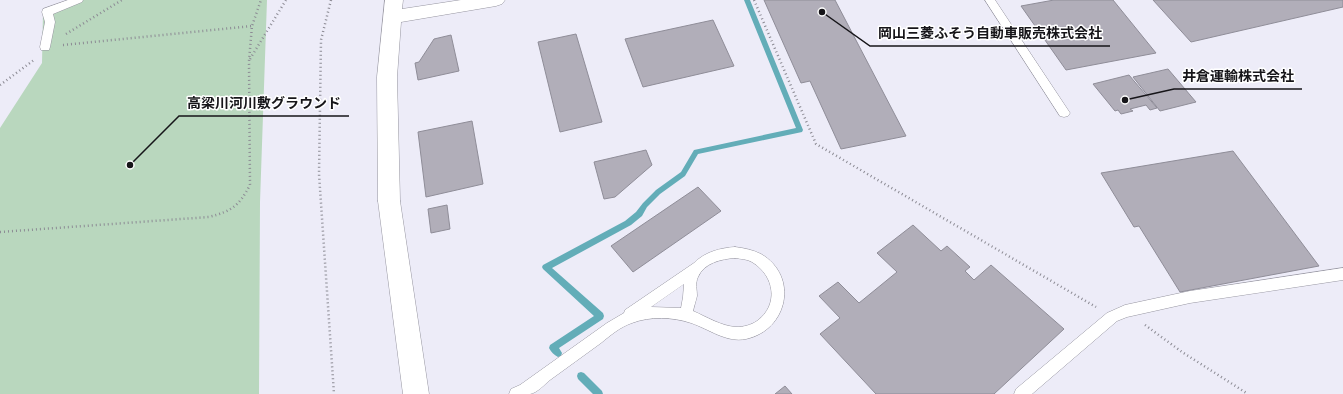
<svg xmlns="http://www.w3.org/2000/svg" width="1343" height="394" font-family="Bitter,'Noto Sans JP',serif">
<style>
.green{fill:#b9d7be}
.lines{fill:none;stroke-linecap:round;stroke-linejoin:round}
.stream{fill:#63adb8;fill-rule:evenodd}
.building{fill:#b1aeb9;stroke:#8f8d98}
.service-casing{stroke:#9695a0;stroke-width:1}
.minor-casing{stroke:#9695a0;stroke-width:1}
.tertiary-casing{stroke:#9695a0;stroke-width:1}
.path{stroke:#8c8b94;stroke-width:2.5;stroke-dasharray:1 3;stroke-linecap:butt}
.service{fill:#fff;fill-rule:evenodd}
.minor{fill:#fff;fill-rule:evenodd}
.tertiary{fill:#fff;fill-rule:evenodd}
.leader{fill:none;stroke:#161519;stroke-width:1.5}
.callout-dot{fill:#161519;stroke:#fff;stroke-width:1.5}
.callout-label{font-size:14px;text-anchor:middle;font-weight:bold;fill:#161519;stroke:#fff;stroke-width:3;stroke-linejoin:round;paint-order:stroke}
</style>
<rect width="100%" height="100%" fill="#edecf8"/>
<path class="green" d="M71,0H267L260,202L259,394H0V128L42,63L43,12Z"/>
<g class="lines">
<path class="stream" d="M744,0H750L803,130L802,132L698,154L685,176L660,194L647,207L642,216L631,225L552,268L603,313L604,316L603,319L559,348L562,353L561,356L558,357C554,355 551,352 549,348L550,345L594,316L543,269L542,267L543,265L625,221L636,212L643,203L656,190L681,172L694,150L796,128Z
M581,372L584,373L602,391L603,394H593L578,379L577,376L578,373Z"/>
</g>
<path class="building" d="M764,0H835L906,136L841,149L810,81L801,83Z
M1054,0H1113L1156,53L1066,70L1021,6Z
M1153,0H1343V7L1191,42Z
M713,20L734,66L643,87L625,39Z
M576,34L602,122L560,132L538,42Z
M451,35L459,71L418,80L415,63L419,62L434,39Z
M1168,69L1196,102L1160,111L1133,77Z
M1129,75L1157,108L1150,110L1146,105L1130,109L1133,111L1121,114L1118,110L1115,111L1093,84Z
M472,121L483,184L426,197L418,132Z
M646,150L652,165L615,197L604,199L594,162Z
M1233,151L1319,266L1180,292L1139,226L1134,227L1101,173Z
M698,187L721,211L633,272L611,246Z
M447,205L450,229L431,233L428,209Z
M913,225L941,251L947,246L970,267L965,271L974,280L991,265L1064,329L994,394H876L820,334L840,318L819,296L838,282L859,303L897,272L877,253Z
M785,386L792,394H775Z"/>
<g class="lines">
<defs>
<path id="service" d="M68,0H83L82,2L53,14L55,22L50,47L49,50H41L40,47L45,22L42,12L43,9Z
M985,0H995L1068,110L1070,113L1068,116L1064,117L1060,116Z
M735,247C744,248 753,250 761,254C799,276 788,330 746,339C726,343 709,329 691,323C673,317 650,316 632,323C620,327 611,335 601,343C584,355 567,368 550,380C545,384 537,393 530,394C524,394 516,394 509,394L511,389L520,385L607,323L624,313L625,310L694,263C705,252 720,248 735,247ZM735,258C741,259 747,259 752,262C775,276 779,305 757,321C751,325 744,327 736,327C721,326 707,317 693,311C694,306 696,301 697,296C697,290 695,283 698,277C704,263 721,259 735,258ZM684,284L683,297L681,308L651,307Z
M1343,268V280L1190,303L1127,317L1117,321L1032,394H1014L1016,389L1107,313L1125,305L1190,291Z"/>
<path id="minor" d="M389,192L397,194L400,201L429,394H403L378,201L381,194Z"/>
<path id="tertiary" d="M385,0H403L402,9L461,0H505L502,4L496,6L401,22L397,77L400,201L397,208L389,210L381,208L378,201L377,77Z"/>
</defs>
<use href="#service" class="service-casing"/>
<use href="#minor" class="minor-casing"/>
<use href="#tertiary" class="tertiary-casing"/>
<path class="path" d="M331,0L321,40L319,174L334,394
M754,0L816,144L1096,307
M66,34L122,0
M63,45L252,26
M250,59L286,0
M0,85L34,60
M0,232L209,217C232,211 239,206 250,185L249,61L252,26L261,0
M1145,325L1182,352L1248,394"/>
<use href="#service" class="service"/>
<use href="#minor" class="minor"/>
<use href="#tertiary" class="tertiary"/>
</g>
<path class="leader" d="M822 12L870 46H1110M1125 100L1174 89H1302M130 165L179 116H349"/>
<g class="callout-dot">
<circle cx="822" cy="12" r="4"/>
<circle cx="1125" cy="100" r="4"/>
<circle cx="130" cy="165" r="4"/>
</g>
<g class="callout-label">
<text x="990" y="38">岡山三菱ふそう自動車販売株式会社</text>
<text x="1238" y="81">井倉運輸株式会社</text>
<text x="264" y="108">高梁川河川敷グラウンド</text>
</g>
</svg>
